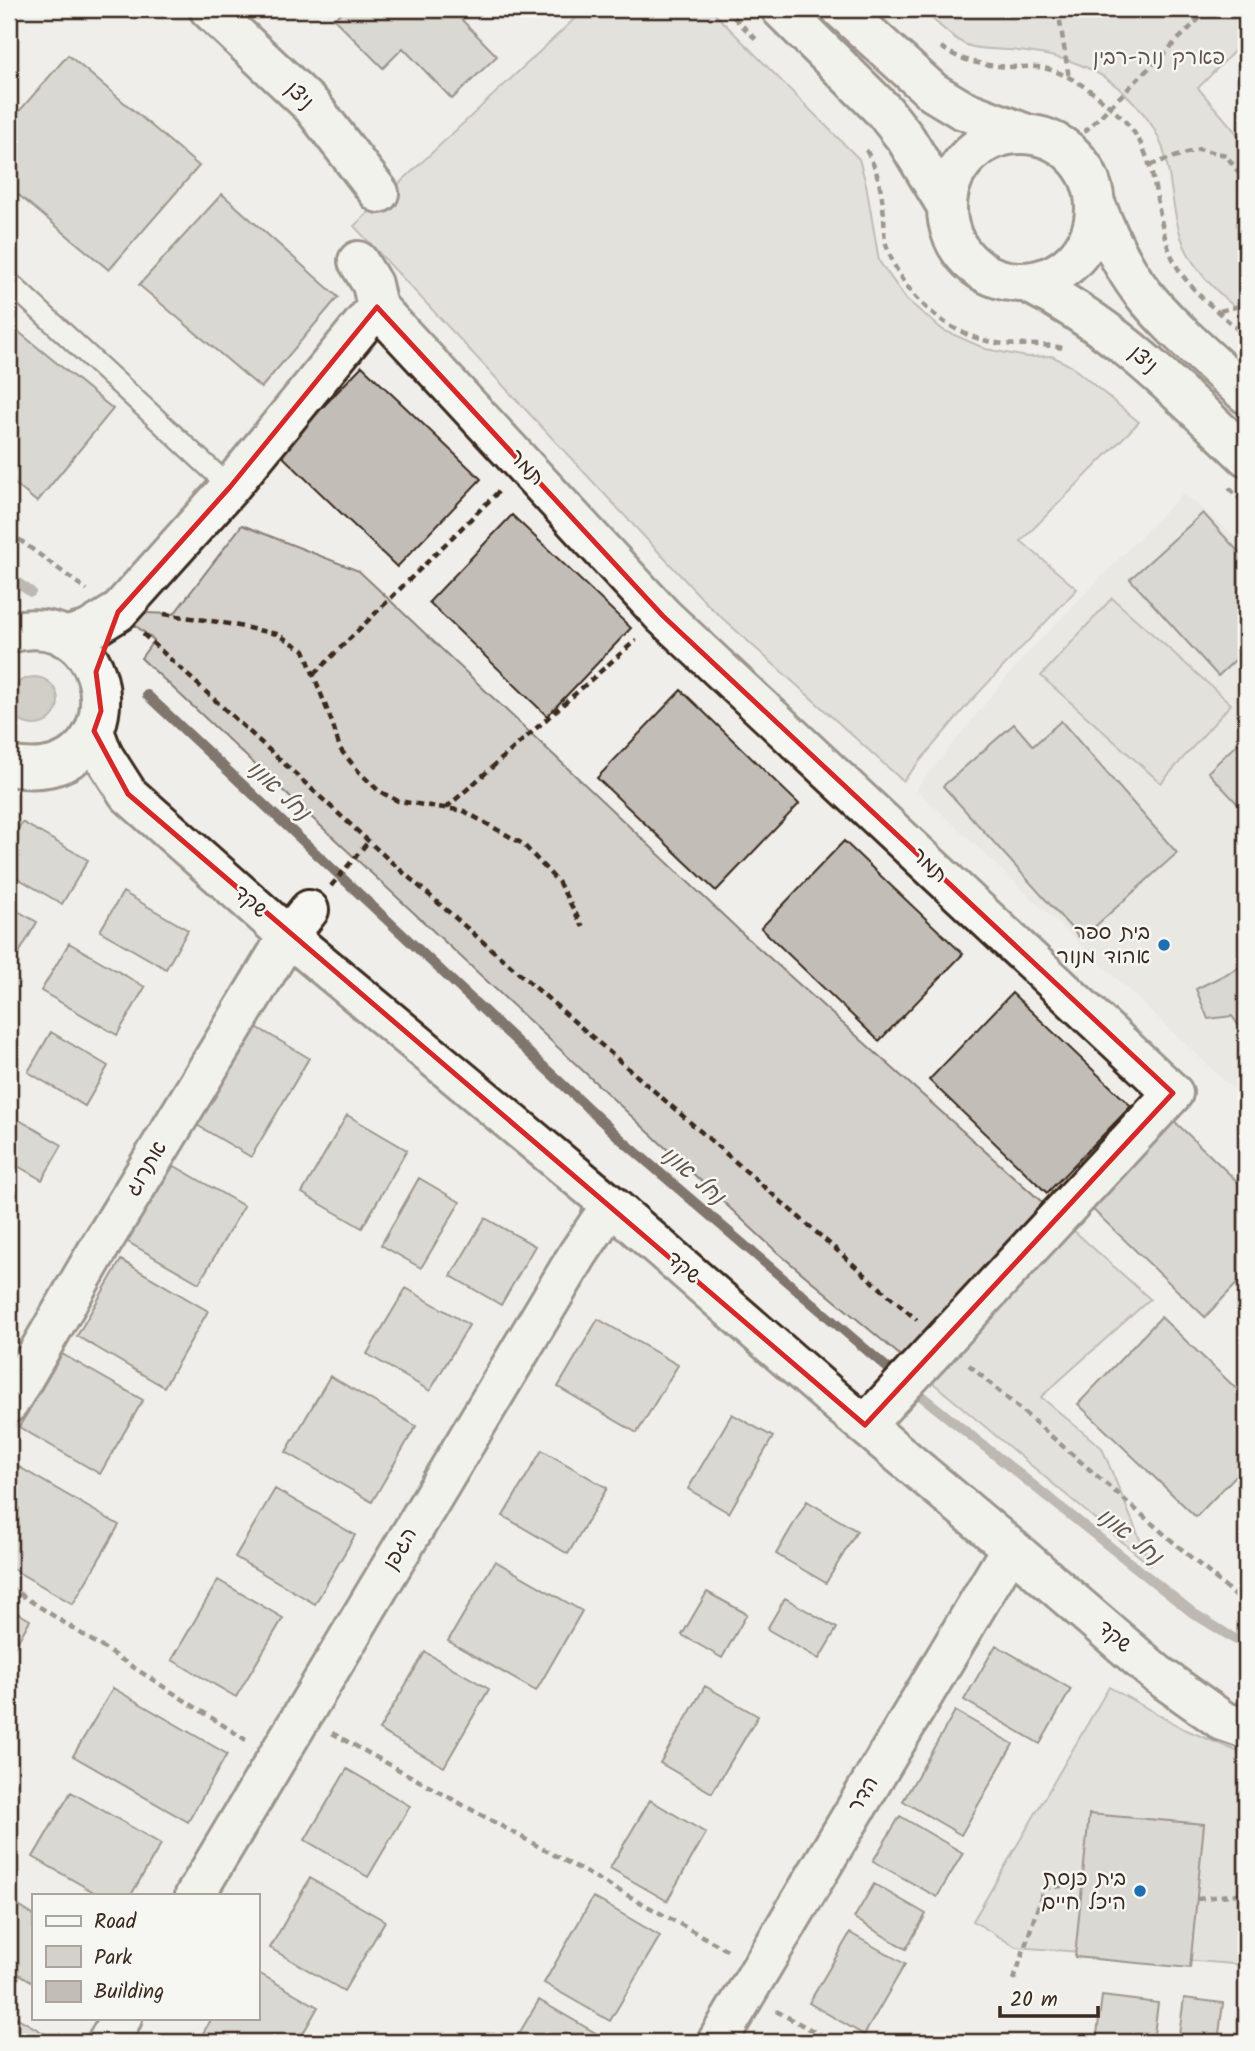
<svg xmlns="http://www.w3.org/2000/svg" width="1255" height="2051" font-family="Kalam,'Playpen Sans Hebrew',sans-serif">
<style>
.built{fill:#e2dfdb}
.green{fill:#d4d1cc;stroke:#887e75;stroke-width:2}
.water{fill:#afa8a1;stroke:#81766d;stroke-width:2}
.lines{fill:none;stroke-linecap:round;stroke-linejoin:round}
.stream{stroke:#81766d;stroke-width:10}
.building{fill:#c2bdb7;stroke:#3b2a1e;stroke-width:2}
.lane-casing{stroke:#3b2a1e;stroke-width:24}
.street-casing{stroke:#3b2a1e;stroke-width:44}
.secondary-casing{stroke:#3b2a1e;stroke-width:44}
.path{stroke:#3b2a1e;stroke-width:4.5;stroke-dasharray:7 5;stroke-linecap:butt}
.lane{stroke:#f6f6f2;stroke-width:19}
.street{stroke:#f6f6f2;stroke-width:38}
.secondary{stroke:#f6f6f2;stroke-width:38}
.marked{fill:none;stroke:#d62828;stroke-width:5;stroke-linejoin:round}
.poi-dot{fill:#1f6fb2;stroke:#f6f6f2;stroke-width:2.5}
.labels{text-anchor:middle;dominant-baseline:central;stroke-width:5;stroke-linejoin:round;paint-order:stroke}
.park-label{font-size:21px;fill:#61544a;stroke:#f6f6f2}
.street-label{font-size:21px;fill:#3b2a1e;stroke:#f6f6f2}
.poi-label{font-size:21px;fill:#3b2a1e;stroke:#f6f6f2;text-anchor:end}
.water-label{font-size:23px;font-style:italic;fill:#64564c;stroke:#f6f6f2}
</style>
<rect width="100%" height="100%" fill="#efeeea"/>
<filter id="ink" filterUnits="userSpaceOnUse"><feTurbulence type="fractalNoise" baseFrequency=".0143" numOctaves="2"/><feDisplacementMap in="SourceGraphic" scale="14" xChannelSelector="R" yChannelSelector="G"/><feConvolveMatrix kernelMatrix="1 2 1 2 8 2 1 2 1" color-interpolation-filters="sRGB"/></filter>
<g filter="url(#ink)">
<path class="built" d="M1183,493L1246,546V1101L916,789L1020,661Z"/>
<path class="green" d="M585,9H710L859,159L866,184L879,261L907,300L943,330L986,349L1027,357L1052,356L1071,366L1139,422L1021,541L1077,589L969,703L903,781L710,607L354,226Z
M922,9H1246V39L1198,88L1246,144V317C1218,293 1188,267 1179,230C1166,182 1175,147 1137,106C1101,65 1062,55 1010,50C997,49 979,50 967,45C953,40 933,19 922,9Z
M242,525L359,571L743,934L1150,1299L1041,1397L1102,1448L1151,1566L777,1252L141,658L154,640L118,612L174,614Z
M1112,598L1231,704L1161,783L1041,676Z
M1109,1687L1184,1729L1246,1755V1965L1016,1947L973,1921Z"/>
<path class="water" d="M10 701a24 24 0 1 1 48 0a24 24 0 1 1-48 0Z"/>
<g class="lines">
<path class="stream" d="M9,577L31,592
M147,695L623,1141L898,1377
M910,1387L1193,1613L1246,1646"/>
</g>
<path class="building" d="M345,9H474L462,20L497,56L452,99L403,48L383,68L334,19Z
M68,55L199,166L109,270L9,187V123Z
M222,194L338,297L261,388L139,285Z
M9,324L113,409L37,502L9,479Z
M362,366L481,479L397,567L279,453Z
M1203,513L1246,560V650L1218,676L1130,579Z
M512,515L631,628L547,716L429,602Z
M681,690L799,804L716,891L597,778Z
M1061,721L1177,853L1081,939L943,786L1014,724L1033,746Z
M1246,735V813L1208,772Z
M22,822L88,860L62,904L9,873V845Z
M844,841L963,954L879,1041L761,928Z
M123,892L188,930L166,969L100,931Z
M9,906L37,922L11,967L9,966Z
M69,943L145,987L117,1035L41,991Z
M1246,964V1036L1232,1016L1208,1019L1196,989Z
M1012,993L1131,1106L1047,1193L929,1080Z
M248,1022L309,1058L251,1157L190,1121Z
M51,1032L108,1066L85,1106L28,1072Z
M9,1114L62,1145L42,1180L9,1161Z
M347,1115L407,1150L362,1228L302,1193Z
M1170,1117L1246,1190V1274L1205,1317L1087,1204Z
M159,1157L244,1206L199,1283L114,1234Z
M419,1178L460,1202L421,1268L381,1245Z
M9,1205L17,1210L9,1224Z
M485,1218L535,1246L501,1305L451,1276Z
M121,1260L208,1311L164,1387L77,1336Z
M406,1288L469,1325L430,1391L367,1354Z
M1161,1317L1246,1398V1465L1196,1517L1078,1404Z
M598,1319L678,1365L637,1433L558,1387Z
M62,1354L143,1400L100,1474L19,1427Z
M330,1376L416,1426L372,1502L286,1452Z
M732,1414L773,1437L729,1513L688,1489Z
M542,1450L607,1488L568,1554L503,1516Z
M14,1464L119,1525L73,1604L9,1567V1473Z
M275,1489L355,1535L315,1604L235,1557Z
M807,1501L857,1531L826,1583L776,1554Z
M495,1561L582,1611L536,1691L448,1641Z
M218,1580L283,1618L236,1697L172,1660Z
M707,1592L747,1614L722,1658L682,1635Z
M785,1598L837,1628L819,1659L767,1629Z
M9,1608L30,1620L9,1657Z
M996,1645L1071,1689L1040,1744L964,1700Z
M425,1652L489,1689L444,1767L379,1730Z
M705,1686L758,1716L712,1793L660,1763Z
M113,1688L227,1754L188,1822L73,1756Z
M955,1711L1013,1744L961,1835L903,1801Z
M347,1769L410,1806L368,1877L305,1840Z
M71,1792L161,1844L131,1895H99L33,1857Z
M650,1800L706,1833L667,1901L610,1868Z
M1089,1814L1204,1824L1190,1968L1075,1957Z
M900,1816L963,1853L937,1897L873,1861Z
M310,1878L385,1921L344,1991L270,1948Z
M874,1884L926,1914L906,1949L854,1918Z
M593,1897L660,1936L610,2021L544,1983Z
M9,1900L33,1915V1982L9,1968Z
M850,1933L905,1964L864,2035L809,2003Z
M257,1972L318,2007L298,2042H208L200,2038L212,2018H257Z
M1102,1996L1158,2003L1153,2042H1096Z
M1184,1998L1223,2003L1218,2042H1178Z
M539,2000L604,2038L602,2042H514Z
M9,2013L54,2039L52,2042H9Z"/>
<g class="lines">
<defs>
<path id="lane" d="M9,282L230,487"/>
<path id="street" d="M209,9L312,106L379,193
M377,307L663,616L1173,1093L865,1425
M9,633C125,601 136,792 9,766
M64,637L89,630L118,612L230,487L377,307L372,284L358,261
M94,731L103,755L128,794L288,936L611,1205L836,1401L1011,1548L1157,1674L1223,1721L1246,1729
M9,1403L99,1248L264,976L288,936L309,910
M195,1895L578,1254L611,1205
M107,2042L122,2018
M717,2042L1011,1548"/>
<path id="secondary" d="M781,9L885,112L906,139L946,205
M841,9L933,92L961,109L1024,133
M947 208a74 74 0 1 1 148 0a74 74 0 1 1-148 0Z
M1095,203C1107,233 1121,265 1141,291C1171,329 1211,361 1246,394
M1026,282C1115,326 1175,389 1246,456"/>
</defs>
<use href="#lane" class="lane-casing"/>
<use href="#street" class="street-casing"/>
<use href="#secondary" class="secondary-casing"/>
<path class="path" d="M725,9L757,40
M1058,9L1069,78
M941,47C965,64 989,66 1017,67C1025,67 1035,66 1044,68C1073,75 1099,96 1120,116C1163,157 1151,211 1173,259C1187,290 1222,314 1246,337
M1067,149L1209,9
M866,150C879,172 882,192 884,217C885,226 883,236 886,244C901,293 945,335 997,343C1020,347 1043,342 1066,349
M1150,165L1199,149L1226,155L1239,173L1242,192L1246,198
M1220,311L1246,304
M1229,488L1246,505
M9,532L87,590
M164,614L219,622L277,634L304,650L333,725L340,749L359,772L379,791L398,801L464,811L523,844L559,883L583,927
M143,634L389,860L917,1320
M314,674L499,491
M446,808L636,640
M331,886L368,842
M969,1365L1246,1605
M9,1587L246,1740
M332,1733L729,1951
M1197,1899L1246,1893
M1014,1980L1044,1888L1082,1884
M776,2011L834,2042"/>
<use href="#lane" class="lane"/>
<use href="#street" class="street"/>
<use href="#secondary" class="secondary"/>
</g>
</g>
<path d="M0 0H1255V2051H0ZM377,307L663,616L1173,1093L865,1425L128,794L94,731L101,711L96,672L118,612L230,487Z" fill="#efeeea" fill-opacity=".55" fill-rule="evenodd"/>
<path class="marked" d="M377,307L663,616L1173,1093L865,1425L128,794L94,731L101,711L96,672L118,612L230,487Z"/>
<g class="poi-dot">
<circle cx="1164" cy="945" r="7"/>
<circle cx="1140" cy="1891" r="7"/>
</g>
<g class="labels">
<g class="park-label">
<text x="1159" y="58">פארק נוה-רבין</text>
</g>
<g class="street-label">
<text transform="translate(299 96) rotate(44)">ניצן</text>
<text transform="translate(1143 360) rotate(41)">ניצן</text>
<text transform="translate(526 468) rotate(47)">תמר</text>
<text transform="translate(929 866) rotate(43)">תמר</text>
<text transform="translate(250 902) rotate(42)">שקד</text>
<text transform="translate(147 1169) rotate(-59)">אתרוג</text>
<text transform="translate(683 1268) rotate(41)">שקד</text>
<text transform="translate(401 1549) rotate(-59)">הגפן</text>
<text transform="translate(1114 1637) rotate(41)">שקד</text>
<text transform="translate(864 1795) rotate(-59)">הדר</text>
</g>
<g class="poi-label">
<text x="1150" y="933">בית ספר<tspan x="1150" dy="24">אהוד מנור</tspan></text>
<text x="1126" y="1879">בית כנסת<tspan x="1126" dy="24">היכל חיים</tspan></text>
</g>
<g class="water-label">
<text transform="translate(278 791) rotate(43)">נחל אונו</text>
<text transform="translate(692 1176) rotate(41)">נחל אונו</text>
<text transform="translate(1129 1537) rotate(39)">נחל אונו</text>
</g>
</g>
<rect width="1255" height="2051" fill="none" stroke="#f6f6f2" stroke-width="35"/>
<rect x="18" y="18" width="1220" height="2016" fill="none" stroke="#3b2a1e" stroke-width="2.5" filter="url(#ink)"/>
<rect x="32" y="1894" width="228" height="126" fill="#f6f6f2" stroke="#aba49d" stroke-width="2"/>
<rect x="46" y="1916" width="35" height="10" fill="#f6f6f2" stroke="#aba49d" stroke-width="2"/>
<text x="94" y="1928" font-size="21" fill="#3b2a1e">Road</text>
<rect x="46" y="1946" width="35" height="21" fill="#d4d1cc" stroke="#aba49d" stroke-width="2"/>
<text x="94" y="1964" font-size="21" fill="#3b2a1e">Park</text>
<rect x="46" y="1981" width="35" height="21" fill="#c2bdb7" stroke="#aba49d" stroke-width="2"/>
<text x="94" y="1998" font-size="21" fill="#3b2a1e">Building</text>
<path d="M1000 2006v10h98v-10" fill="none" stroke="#3b2a1e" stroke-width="3.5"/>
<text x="1010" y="2006" font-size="21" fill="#3b2a1e" stroke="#f6f6f2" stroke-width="5" paint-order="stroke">20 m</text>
</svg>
